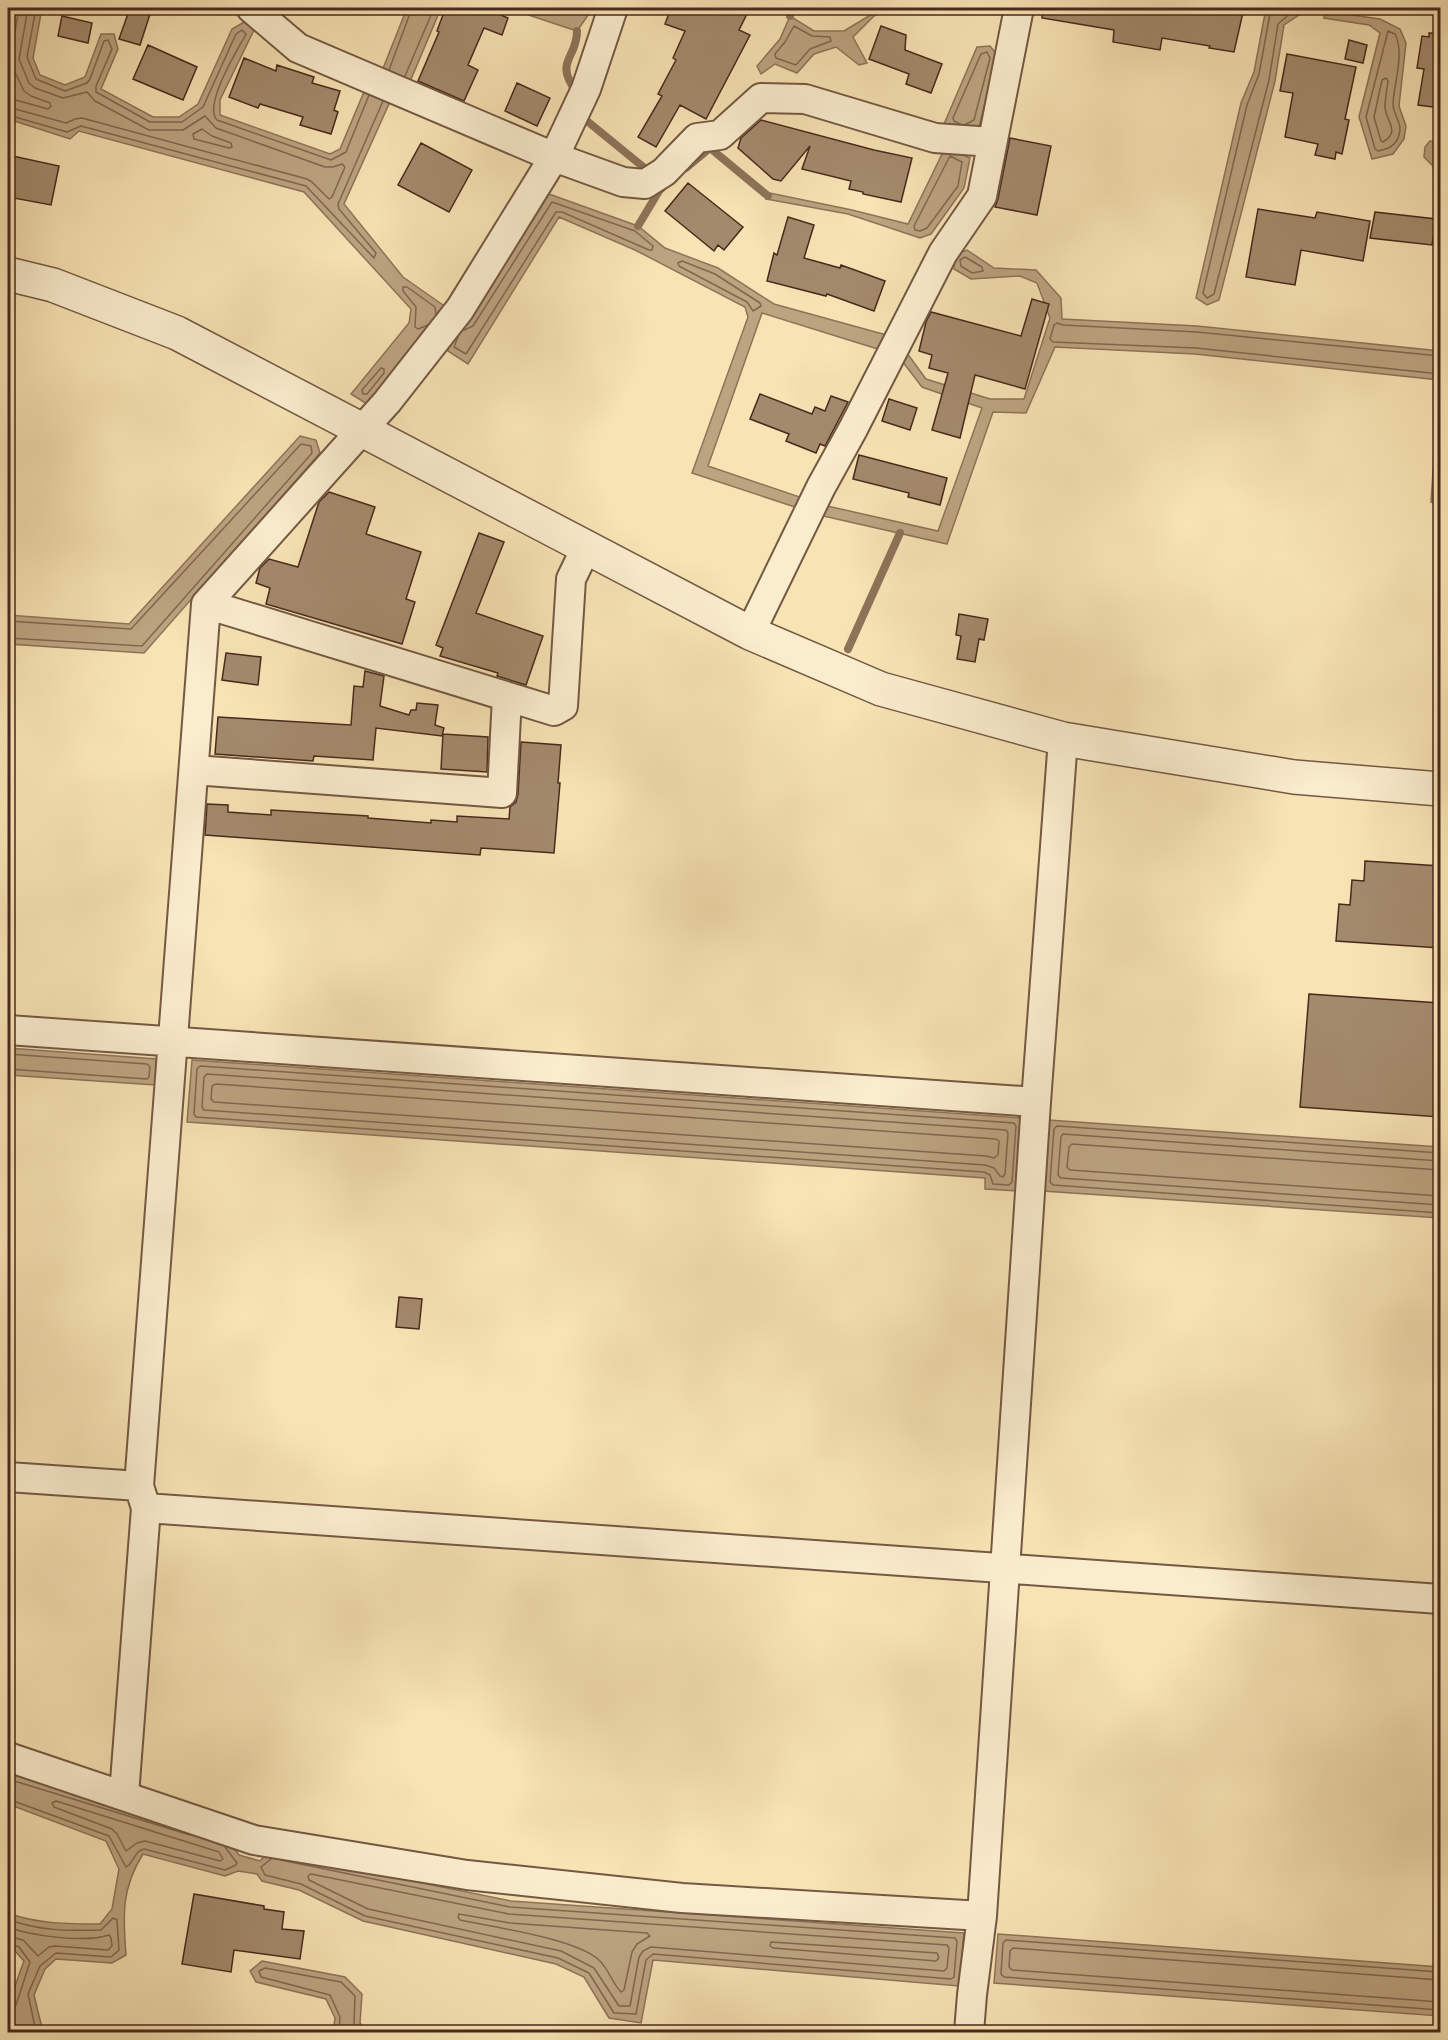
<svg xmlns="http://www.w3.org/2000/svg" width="1448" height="2040" font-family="Vollkorn,serif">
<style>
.water{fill:#bca481;stroke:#8e7359;stroke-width:1.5}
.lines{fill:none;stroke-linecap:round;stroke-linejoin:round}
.shore{stroke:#82664f;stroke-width:1.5}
.stream{stroke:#8e7359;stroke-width:8}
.building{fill:#a38a6c;stroke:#49291d;stroke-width:1.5}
.minor-casing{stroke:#745843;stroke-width:32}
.tertiary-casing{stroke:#745843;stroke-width:36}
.minor{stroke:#faedce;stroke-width:28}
.tertiary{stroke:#faedce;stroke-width:33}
</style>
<rect width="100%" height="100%" fill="#f7e3b4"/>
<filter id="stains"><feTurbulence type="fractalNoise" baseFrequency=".00333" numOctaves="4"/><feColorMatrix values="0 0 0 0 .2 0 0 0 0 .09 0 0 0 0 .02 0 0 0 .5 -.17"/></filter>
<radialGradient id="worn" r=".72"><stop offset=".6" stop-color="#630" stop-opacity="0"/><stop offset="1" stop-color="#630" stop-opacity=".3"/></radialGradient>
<path class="water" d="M8,8H42L33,58L40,75L65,85L85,77L101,34H114L118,49L101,89L153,117H179L198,104L232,29L246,21L255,28L220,100V115L330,154L340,149L366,87L380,76L407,8H441L409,84H398L344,204L403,277L443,305L441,318L425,331L367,404L351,394L409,323L411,309L304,192L79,131L70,139L8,119Z
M507,8H552L572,14L577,8H593L577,31Z
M882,8H889L874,16L853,37L867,63L859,65L836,47L814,54L797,73L775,64L761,74L757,66L780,39L790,16L814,31H844Z
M1266,8H1298L1301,10L1299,15L1284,25L1275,81L1219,300L1207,305L1196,298L1241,103L1254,72Z
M1324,11L1380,19L1400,29L1406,43L1399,106L1406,126L1404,139L1393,154L1372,159L1359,117L1380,33L1369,25L1324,18Z
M990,46L997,55L979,127L963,132L944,124L977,47Z
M1430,141L1440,143V173L1424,157L1425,147Z
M945,148L955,151L970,158L964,188L931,234L920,238L848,214L766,199L770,193L852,210L908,224Z
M549,194L638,226L665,248L718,268L774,304L890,336L881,350L762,313L708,466L823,505L938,531L982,408L922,387L902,361L907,353L926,379L990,399H1024L1050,318L1037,283L1020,276L971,279L954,269V255L967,250L994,268L1036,270L1061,298L1062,319L1197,326L1440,351V503L1431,502L1439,380L1195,354L1055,347L1026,413L993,412L947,544L819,515L692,473L748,317L745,307L635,250L559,217L468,364L448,351L447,343L460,324L468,323Z
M300,436L316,440L320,453L144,653L8,644V615L129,624Z
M8,1048L157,1059L155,1085L8,1075Z
M192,1060L1023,1118L1018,1191L985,1189V1178L187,1122Z
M1048,1120L1440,1147V1218L1043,1191Z
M10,1773L228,1840L239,1855L260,1861L269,1852L511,1901L964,1933L959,1986L653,1960L641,2023L609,2018L584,1977L556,1964L363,1921L299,1890L262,1881L257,1874L238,1871L225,1876L143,1854C121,1889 123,1916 126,1955L112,1963L56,1959L45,1969L34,1995L43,2032H8C7,2007 15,1985 24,1961L15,1951L8,1948V1913C37,1924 69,1924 100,1924L112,1909L119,1869L106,1841L8,1804V1774Z
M998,1934L1440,1967V2016L994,1983Z
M262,1961L345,1977L362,1994L360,2023L368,2032H333L335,2018L326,1999L256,1982L250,1971Z"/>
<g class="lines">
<path class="shore" d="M36,8L27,57L36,79L65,91L87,83L90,79L104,41L108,40L112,49L96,86V92L150,122H182L203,107L236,34L242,30L246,34C237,51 203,105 217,120L331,160L346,152L369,95
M1271,8L1259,74L1247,105L1203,293L1207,298L1214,294L1269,80L1278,24L1293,11L1295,8
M794,26L812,36L830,37L831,41L810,49L796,65L776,58L775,54L785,42Z
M1388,31L1395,34C1405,54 1394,82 1393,104C1393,115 1403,123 1399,135C1396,146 1388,149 1378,151L1375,149L1366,117Z
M389,70L412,8
M405,76L434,8
M1386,78L1388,81C1387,89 1385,99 1385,107C1386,122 1401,131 1383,142L1381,141L1374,117L1382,80Z
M8,98L48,109L51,106L50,103L31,96L24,91L12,66L11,55L19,8
M8,107L66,123L75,119L82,118L307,179L312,182L329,199L332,197L345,167L342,164L333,167H325L216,128L205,116L183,130H149L95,101L87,92L63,98L35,88L29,83L19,59L28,8
M8,115L67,132L81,126L306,186L374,258L376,253L339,209L338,204L383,101
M960,124L954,121L953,118L981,54L987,52L990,58L974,120L966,124
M202,129L212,136L231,143L232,147L229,148L194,139L193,134Z
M950,156L962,162L958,186L927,228L920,231L915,230L914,226Z
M965,257L982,267L983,271L972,273L961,266L960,260Z
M682,261L715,274L760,303L761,306L753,311L747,302L679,266L678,263Z
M428,325L418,329L415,327L416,307L403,291V287H407L435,307L436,314
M458,337L454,347L466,354L556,212H562L649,250H652L653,246L635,231L552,202L473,326L464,330
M1440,356L1197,332L1063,325L1057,323L1054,325L1050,339L1053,342L1196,348L1440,374
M381,368L384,369V373L367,394H363L362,390Z
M8,621L131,629L301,444L311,446L312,453L142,646L8,638
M8,1054L147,1064L150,1067L149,1077L147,1079L8,1069
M200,1066L1014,1123L1016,1126L1012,1182L1009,1185L993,1184L990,1175L984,1172L196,1117L194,1114L197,1069Z
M207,1074L1006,1130L1008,1133L1005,1174L1003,1177L1000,1176L994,1168L985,1165L204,1110L202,1107L204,1077Z
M216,1084L996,1139L999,1141L998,1155L994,1158L986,1156L214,1102L211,1099L212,1086Z
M1440,1153L1057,1126L1054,1129L1050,1182L1053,1185L1440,1213
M1440,1161L1063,1134L1061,1137L1058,1175L1061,1178L1440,1205
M1440,1170L1072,1144L1069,1147L1067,1167L1070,1170L1440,1196
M8,1779L190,1835
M8,1799L109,1836L126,1867C134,1863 134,1851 144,1849L225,1870L236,1865L237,1863L225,1847
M56,1801L219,1852L223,1859L220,1861L145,1841L137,1843L126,1851L117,1834L112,1829L54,1807L52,1803Z
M271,1859L261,1867L265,1875L301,1884L365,1916L558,1958L589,1973L614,2013L636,2014L646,1960L653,1954L951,1979L954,1977L957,1941L955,1938L510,1907L281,1860
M311,1874L509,1914L947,1945L949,1948L947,1968L944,1971L651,1947L643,1951L639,1957L630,2006H619L594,1968L561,1951L368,1909L309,1880L308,1876Z
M459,1914L510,1923L647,1933L650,1936L637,1944L632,1952L624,1990L621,1992C612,1983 609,1970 600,1961C578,1939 493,1927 460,1920L458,1917Z
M8,1919C37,1931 70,1931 101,1930L113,1918L117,1920L119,1950L111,1957L56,1953L40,1966L28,1994L36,2032
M8,1927C31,1936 85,1943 109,1935L111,1938L112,1946L108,1950L55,1946L49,1947L38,1956L23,1940L8,1936
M771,1942L937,1953L939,1958L936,1961L773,1948L770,1946Z
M8,1943L19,1947L30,1962L16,2005L12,2008L8,2009
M1440,1972L1006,1940L1003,1943L1001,1974L1004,1977L1440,2010
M1440,1980L1013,1948L1010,1951L1009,1967L1012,1970L1440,2002
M339,2032L340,2017L330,1995L261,1977L259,1971L265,1968L341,1982L355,1996L354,2024L360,2032"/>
<path class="stream" d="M790,16L791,8
M577,31C577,60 553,60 577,93
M587,121L647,170
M686,168L710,148L768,196
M638,226L659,191L663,187
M848,649L900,533"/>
</g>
<path class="building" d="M130,8H152L140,45L119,39Z
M436,8H492L491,11L508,18L502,35L484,28L468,65L478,70L464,101L418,81L439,32L437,31L444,12L436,9Z
M671,8H750L739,30L750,35L706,119L680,105L656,147L638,137L662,96L658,94L676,60L673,58L685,31L665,24Z
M1043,8H1244L1234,52L1209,48L1210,46L1162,38L1160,50L1113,42L1114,30L1042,18Z
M62,16L92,23L88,43L58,36Z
M881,26L906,35L905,50L942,64L931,93L906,84L909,74L869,59Z
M1429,33H1440V108L1418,105L1424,69L1417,68L1422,36L1429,37Z
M1349,40L1367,45L1363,63L1345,59Z
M148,45L197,67L183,100L133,79Z
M1287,54L1356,67L1345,119L1349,120L1342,154L1336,152L1335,159L1315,155L1318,144L1285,137L1293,93L1280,91Z
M244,58L276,71L277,65L314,77L312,83L340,91L334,110L338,112L331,134L300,125L303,117L260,104L258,108L229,97Z
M517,83L550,98L537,126L505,111Z
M761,120L874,150L912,158L901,202L863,194V192L849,189L851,181L802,169L810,146L781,181L773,179L738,148L741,138Z
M1010,138L1051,146L1037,215L995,207L998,199Z
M421,143L472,170L449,212L398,185Z
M8,155L59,166L51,205L8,197Z
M688,183L743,227L724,250L718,245L714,251L665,211Z
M1258,209L1315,218L1317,212L1370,221L1363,261L1301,250L1295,285L1246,277Z
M1375,212L1436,219L1432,245L1370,238Z
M788,217L814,225L804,258L840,268L841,265L885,281L874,311L827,294L826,296L767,281L774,253L777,255Z
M1032,299L1049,304L1025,389L975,375L960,438L932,430L948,373L929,368L932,355L919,351L926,322L931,312L1021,336Z
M760,394L812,414L815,407L825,411L831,396L848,402L825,446L820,444L816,453L786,441L789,434L750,419Z
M889,399L917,408L910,430L882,421Z
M859,455L947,478L940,505L908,497L909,493L853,479Z
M329,492L375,507L366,534L421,552L406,599L415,602L402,644L266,604L270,588L256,583L260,568L269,559L298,567L319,502Z
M479,533L504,542L476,613L543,636L526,685L497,676L498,673L440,656L443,648L436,645Z
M959,614L988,619L984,640L979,639L975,662L957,659L961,636L956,635Z
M226,653L261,657L258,685L222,680Z
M365,671L384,676L380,706L409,715L411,710H416L417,703L438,705L435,725L444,728L442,736L376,728L373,760L314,756L313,761L215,754L218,717L351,725L354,686L363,687Z
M443,734L488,737L487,772L441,769Z
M521,742L561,745L558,783H560L554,853L481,848L480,855L205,835L207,804L228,805V812L271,815V810L368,816V818L431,823V820L457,822V816L509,819L510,807L516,802L518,794Z
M1365,861L1440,866V948L1336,941L1339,904L1350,905L1352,880L1364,881Z
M1309,994L1440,1003V1117L1300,1107Z
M399,1297L422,1299L419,1329L396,1327Z
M194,1894L264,1906V1909L284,1912L282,1929L304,1931L300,1959L234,1950L231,1972L182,1964Z"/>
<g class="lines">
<defs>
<path id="minor" d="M251,8L298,48L554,157L623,182L645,184L664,172L697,138L720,135L761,98L805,99L935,138L992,142
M206,604L554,711L563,706L571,579L586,548
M750,633L821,487L853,429L943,253L982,196L1019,8
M194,770L502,793L507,697
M8,1030L1036,1102
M8,1477L139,1486
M146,1508L1440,1599
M8,1757L254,1840L467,1875L682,1898L982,1916
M124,1795L146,1508L139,1486L206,604L387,402L460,309L554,157L586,89L613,8
M969,2032L972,1995L982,1916L1036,1102L1063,739"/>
<path id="tertiary" d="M8,274L53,285L177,333L750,633L881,689L1063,739L1294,777L1440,789"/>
</defs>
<use href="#minor" class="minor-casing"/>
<use href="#tertiary" class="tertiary-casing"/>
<use href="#minor" class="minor"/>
<use href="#tertiary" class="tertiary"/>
</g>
<rect width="1448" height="2040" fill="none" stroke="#f7e3b4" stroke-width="30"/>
<rect x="9" y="9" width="1430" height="2022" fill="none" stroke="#49291d" stroke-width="3"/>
<rect x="15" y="15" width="1418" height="2010" fill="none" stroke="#49291d" stroke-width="1.5"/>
<rect width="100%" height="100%" filter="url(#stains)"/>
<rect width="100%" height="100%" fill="url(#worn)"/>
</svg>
